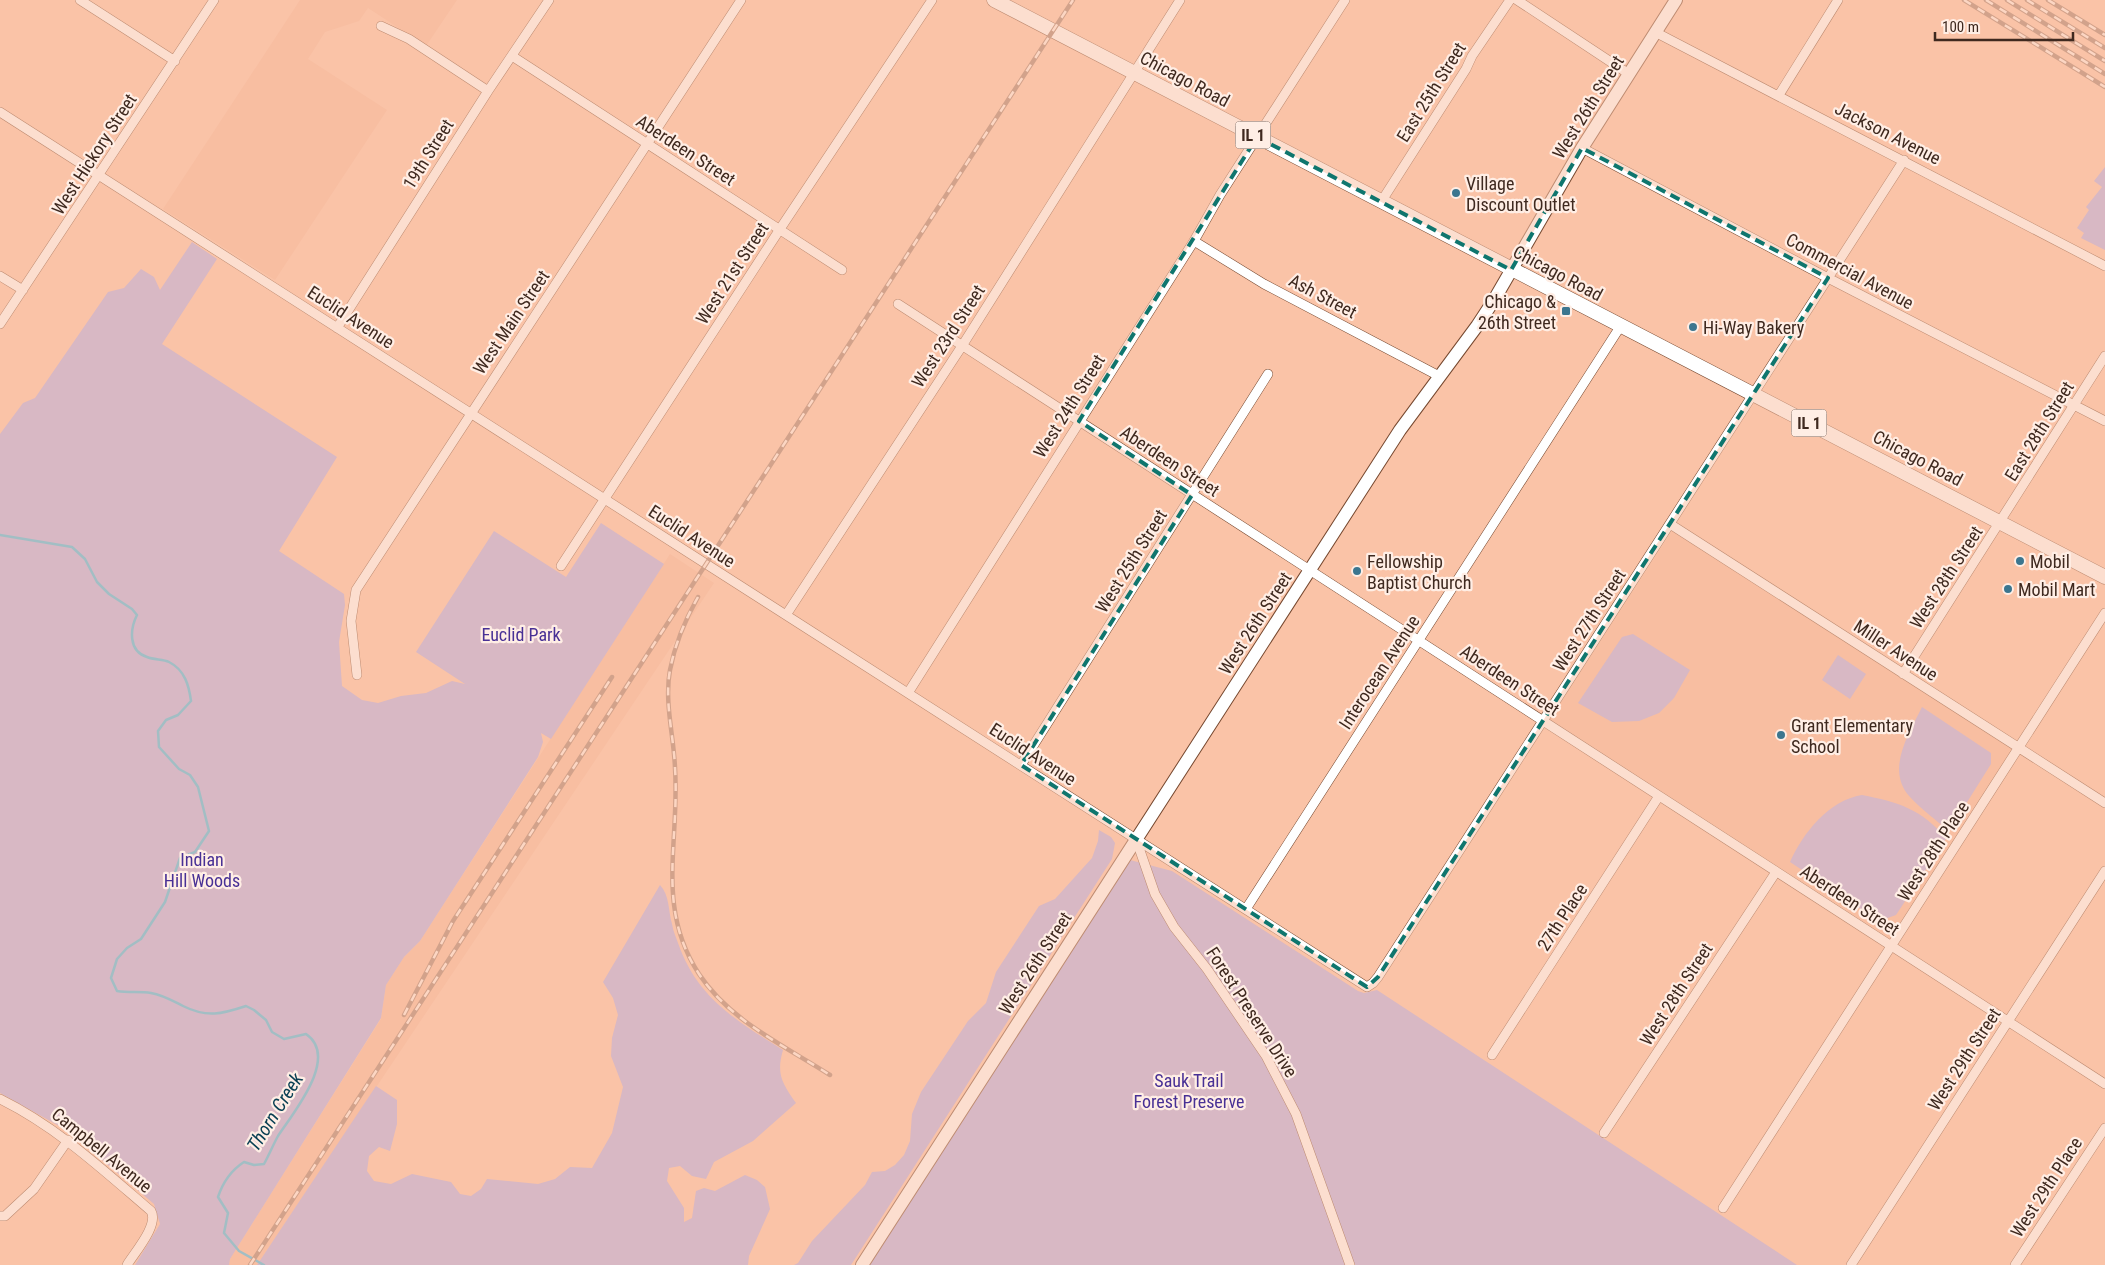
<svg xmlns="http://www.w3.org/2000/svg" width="2105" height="1265" font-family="'Roboto Condensed',sans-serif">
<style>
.built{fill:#f6b899}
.green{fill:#afaae6}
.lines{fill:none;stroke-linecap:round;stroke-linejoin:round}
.stream{stroke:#39b8e7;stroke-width:2.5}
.street-casing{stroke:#76482f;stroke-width:10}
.secondary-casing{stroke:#76482f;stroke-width:14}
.primary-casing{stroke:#76482f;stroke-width:15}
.street{stroke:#fff;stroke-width:9}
.secondary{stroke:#fff;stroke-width:12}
.primary{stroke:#fff;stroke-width:14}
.rail-casing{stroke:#a37b68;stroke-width:4.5}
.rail{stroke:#ffeee5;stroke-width:2.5;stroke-dasharray:8;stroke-linecap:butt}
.marked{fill:none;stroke:#0f766e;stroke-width:4;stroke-dasharray:10 6;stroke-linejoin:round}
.poi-dot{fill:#3c768f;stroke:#ffeee5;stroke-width:2}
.labels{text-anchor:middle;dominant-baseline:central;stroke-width:4.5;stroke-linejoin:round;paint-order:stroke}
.shield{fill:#ffeee5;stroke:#79645a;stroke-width:1}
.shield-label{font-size:16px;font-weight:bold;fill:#3f291f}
.street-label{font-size:18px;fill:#3f291f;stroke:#ffeee5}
.poi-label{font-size:18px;fill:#3f291f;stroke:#ffeee5;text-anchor:start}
.park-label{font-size:18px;fill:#483095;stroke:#ffeee5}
.water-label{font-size:19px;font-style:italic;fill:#0a4054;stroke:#ffeee5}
</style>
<rect width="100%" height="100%" fill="#fac3a7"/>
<path class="built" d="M300,0H457L426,46L368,8L359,21L325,32L308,59L387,110L275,280L163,209Z
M1672,531L2013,750L1890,939L1550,719Z
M670,554L714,583L257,1265H229L230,1259L381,1019L386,985L404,957L420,941Z"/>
<path class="green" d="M2105,167V250L2081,238L2084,233L2077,228L2089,210L2086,207L2102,187L2094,181Z
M192,242L217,259L162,344L337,457L279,551L344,594L345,605L339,642L342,686L362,700L378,703L401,696L426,693L452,681L465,684L416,652L494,531L566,577L601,523L664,564L551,739L541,733L543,742L538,757L420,941L404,957L386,985L381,1018L230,1259L229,1265H135L160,1224L154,1204L82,1143L59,1126L0,1093V434L23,403L35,398L108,292L124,288L141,269L154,277L160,290Z
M1633,634L1690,670L1674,698L1659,713L1639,721L1612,722L1578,703L1622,637Z
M1838,655L1866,674L1850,699L1822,680Z
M1922,707L1991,753V764L1949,831C1936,820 1922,810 1910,797C1885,770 1909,734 1922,707Z
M1862,795C1897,802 1923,809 1946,839L1896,915L1879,921L1790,862C1803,833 1829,800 1862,795Z
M1099,830L1111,837L1115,843L1112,859L851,1265H794L798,1263L812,1241L865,1185L872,1172L885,1171L895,1165L904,1155L910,1141L912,1114L921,1092L968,1021L986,1003L996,972L1039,906L1055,899L1092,858L1098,841Z
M1130,860L1172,871L1358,991L1364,993L1377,990L1797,1265H868Z
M660,885C670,896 668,910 672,924C673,931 676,937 678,943C697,998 737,1021 783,1050C776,1074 782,1083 796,1103L753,1141L714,1162L706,1179L692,1176L680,1166L669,1168L667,1181L684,1208V1222L692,1218L696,1191L704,1188L715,1191L745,1175L757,1180L765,1187L770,1209L749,1256L748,1265H257L376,1086L397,1100V1124L390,1151L379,1147L369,1156L367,1171L374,1181L391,1184L412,1174L451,1182L460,1194L471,1196L481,1189L487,1179L538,1184L555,1179L570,1167L592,1168L612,1133L623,1087L611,1056L612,1038L618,1015L613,998L603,982Z"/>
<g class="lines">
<path class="stream" d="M0,535L72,547L85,559L97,582L109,594L132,609L137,615C130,629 128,651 147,657C154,660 163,659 169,662C185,670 189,686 191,701L178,715L166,720L158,731L159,747L179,769L190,775L198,787L209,831L195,852L180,858L165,902L141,939L127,948L117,959L111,978L117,991C129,993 140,991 151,993C163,995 173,1001 183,1006C207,1018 222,1014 246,1006L254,1010L266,1020L272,1032L284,1039L306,1034C340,1057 293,1113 278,1136C273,1145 269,1155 264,1164L254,1165L244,1162C230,1171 223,1182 218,1197L228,1213L224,1233L239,1251L264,1265"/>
<defs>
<path id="street" d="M80,0L175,61
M1517,0L1629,74
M381,26L409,39L488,91
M1655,32L2105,266
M512,56L842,270
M1779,95L1838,0
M0,112L1367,987L1373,983L1378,977L1904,160
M1582,148L1828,278L2105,421
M1381,202L1466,69L1472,56L1510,0
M1194,241L1264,284L1439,376
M0,276L23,290
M898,304L2105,1084
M0,324L214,0
M337,328L488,91L549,0
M1670,524L2105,803
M561,566L780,229L932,0
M786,615L962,346L1180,0
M1903,674L2105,356
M357,675L351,621L356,590C483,393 614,198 741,0
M908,693L1194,241L1220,195L1345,0
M1021,765L1268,374
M1136,839L1155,894L1174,927L1207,969L1266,1056L1296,1114L1350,1265
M1246,909L1620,327
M1492,1055L1659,796
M0,1099C57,1127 103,1170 151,1211C159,1225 135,1252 127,1265
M1604,1133L1776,872
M1723,1208L2105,613
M0,1216H5L34,1189L68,1140
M1851,1265L2105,871
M2015,1265L2105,1128"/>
<path id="secondary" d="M862,1265L1400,430L1477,326L1494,300L1582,148L1676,0"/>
<path id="primary" d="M994,0L2105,577"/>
</defs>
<use href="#street" class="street-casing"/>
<use href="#secondary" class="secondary-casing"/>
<use href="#primary" class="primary-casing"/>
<use href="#street" class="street"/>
<use href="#secondary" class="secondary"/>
<use href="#primary" class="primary"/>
<defs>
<path id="rail" d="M1964,0L2105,87
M1986,0L2105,74
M2007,0L2105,61
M2027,0L2105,48
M2048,0L2105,35
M698,597C685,620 675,644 670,670C664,702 674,737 675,768C680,842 655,907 699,974C730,1021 785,1046 830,1075
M404,1015L453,921L612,677
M250,1265L1073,0"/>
</defs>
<use href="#rail" class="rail-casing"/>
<use href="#rail" class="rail"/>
</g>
<path d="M0 0H2105V1265H0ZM1257,137L1511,270L1582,148L1828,278L1378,977L1367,987L1021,765L1192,495L1079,421Z" fill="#fac3a7" fill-opacity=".55" fill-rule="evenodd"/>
<path class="marked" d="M1257,137L1511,270L1582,148L1828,278L1378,977L1367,987L1021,765L1192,495L1079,421Z"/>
<g class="poi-dot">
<circle cx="1456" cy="193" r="5"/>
<rect x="1561" y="306" width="10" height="10" rx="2.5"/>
<circle cx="1693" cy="327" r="5"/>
<circle cx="2020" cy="561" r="5"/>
<circle cx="1357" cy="571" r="5"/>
<circle cx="2008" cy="589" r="5"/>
<circle cx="1781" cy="735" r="5"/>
</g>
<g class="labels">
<g class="shield">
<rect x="1235.5" y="121.5" width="35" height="27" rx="4"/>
<rect x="1791.5" y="409.5" width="35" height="27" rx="4"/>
</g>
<g class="shield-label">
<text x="1253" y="135">IL 1</text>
<text x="1809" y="423">IL 1</text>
</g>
<g class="street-label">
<text transform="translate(1185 79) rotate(28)">Chicago Road</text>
<text transform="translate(1431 92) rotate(-58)">East 25th Street</text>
<text transform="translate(1588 107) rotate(-58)">West 26th Street</text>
<text transform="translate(1888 133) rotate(27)">Jackson Avenue</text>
<text transform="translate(686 150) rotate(33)">Aberdeen Street</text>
<text transform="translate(94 154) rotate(-57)">West Hickory Street</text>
<text transform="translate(428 154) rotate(-58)">19th Street</text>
<text transform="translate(1850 271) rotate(28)">Commercial Avenue</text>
<text transform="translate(732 273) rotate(-57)">West 21st Street</text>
<text transform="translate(1558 273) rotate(28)">Chicago Road</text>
<text transform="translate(1323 296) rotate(28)">Ash Street</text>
<text transform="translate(351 317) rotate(33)">Euclid Avenue</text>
<text transform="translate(511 322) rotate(-56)">West Main Street</text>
<text transform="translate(948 336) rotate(-57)">West 23rd Street</text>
<text transform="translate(1069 406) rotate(-58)">West 24th Street</text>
<text transform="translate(2039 431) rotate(-58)">East 28th Street</text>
<text transform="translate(1918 458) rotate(28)">Chicago Road</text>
<text transform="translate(1170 461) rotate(33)">Aberdeen Street</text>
<text transform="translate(692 536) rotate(33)">Euclid Avenue</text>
<text transform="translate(1131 561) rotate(-58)">West 25th Street</text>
<text transform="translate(1946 577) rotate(-57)">West 28th Street</text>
<text transform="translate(1589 620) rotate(-57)">West 27th Street</text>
<text transform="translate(1255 623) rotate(-57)">West 26th Street</text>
<text transform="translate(1896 650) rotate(33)">Miller Avenue</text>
<text transform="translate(1379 672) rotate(-57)">Interocean Avenue</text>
<text transform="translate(1510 680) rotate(33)">Aberdeen Street</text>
<text transform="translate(1033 754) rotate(33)">Euclid Avenue</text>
<text transform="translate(1933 851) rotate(-57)">West 28th Place</text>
<text transform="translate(1850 900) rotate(33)">Aberdeen Street</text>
<text transform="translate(1562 917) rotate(-57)">27th Place</text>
<text transform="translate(1035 963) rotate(-57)">West 26th Street</text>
<text transform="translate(1676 994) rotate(-57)">West 28th Street</text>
<text transform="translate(1252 1012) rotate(57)">Forest Preserve Drive</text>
<text transform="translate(1964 1059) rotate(-57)">West 29th Street</text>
<text transform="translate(102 1150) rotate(39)">Campbell Avenue</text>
<text transform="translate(2046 1187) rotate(-57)">West 29th Place</text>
</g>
<g class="poi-label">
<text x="1466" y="183">Village<tspan x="1466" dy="21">Discount Outlet</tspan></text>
<text x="1556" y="301" text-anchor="end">Chicago &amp;<tspan x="1556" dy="21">26th Street</tspan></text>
<text x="1703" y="327">Hi-Way Bakery</text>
<text x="1367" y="561">Fellowship<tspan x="1367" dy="21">Baptist Church</tspan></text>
<text x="2030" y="561">Mobil</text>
<text x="2018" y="589">Mobil Mart</text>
<text x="1791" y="725">Grant Elementary<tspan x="1791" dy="21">School</tspan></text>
</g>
<g class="park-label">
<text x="521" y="634">Euclid Park</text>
<text x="202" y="859">Indian<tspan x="202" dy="21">Hill Woods</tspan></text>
<text x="1189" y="1080">Sauk Trail<tspan x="1189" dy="21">Forest Preserve</tspan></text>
</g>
<g class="water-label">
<text transform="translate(275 1112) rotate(-58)">Thorn Creek</text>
</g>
</g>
<path d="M1935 32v8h138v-8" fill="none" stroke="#3f291f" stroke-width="2.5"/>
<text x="1942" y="32" font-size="15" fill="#3f291f" stroke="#ffeee5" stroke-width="4" paint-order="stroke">100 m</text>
</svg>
